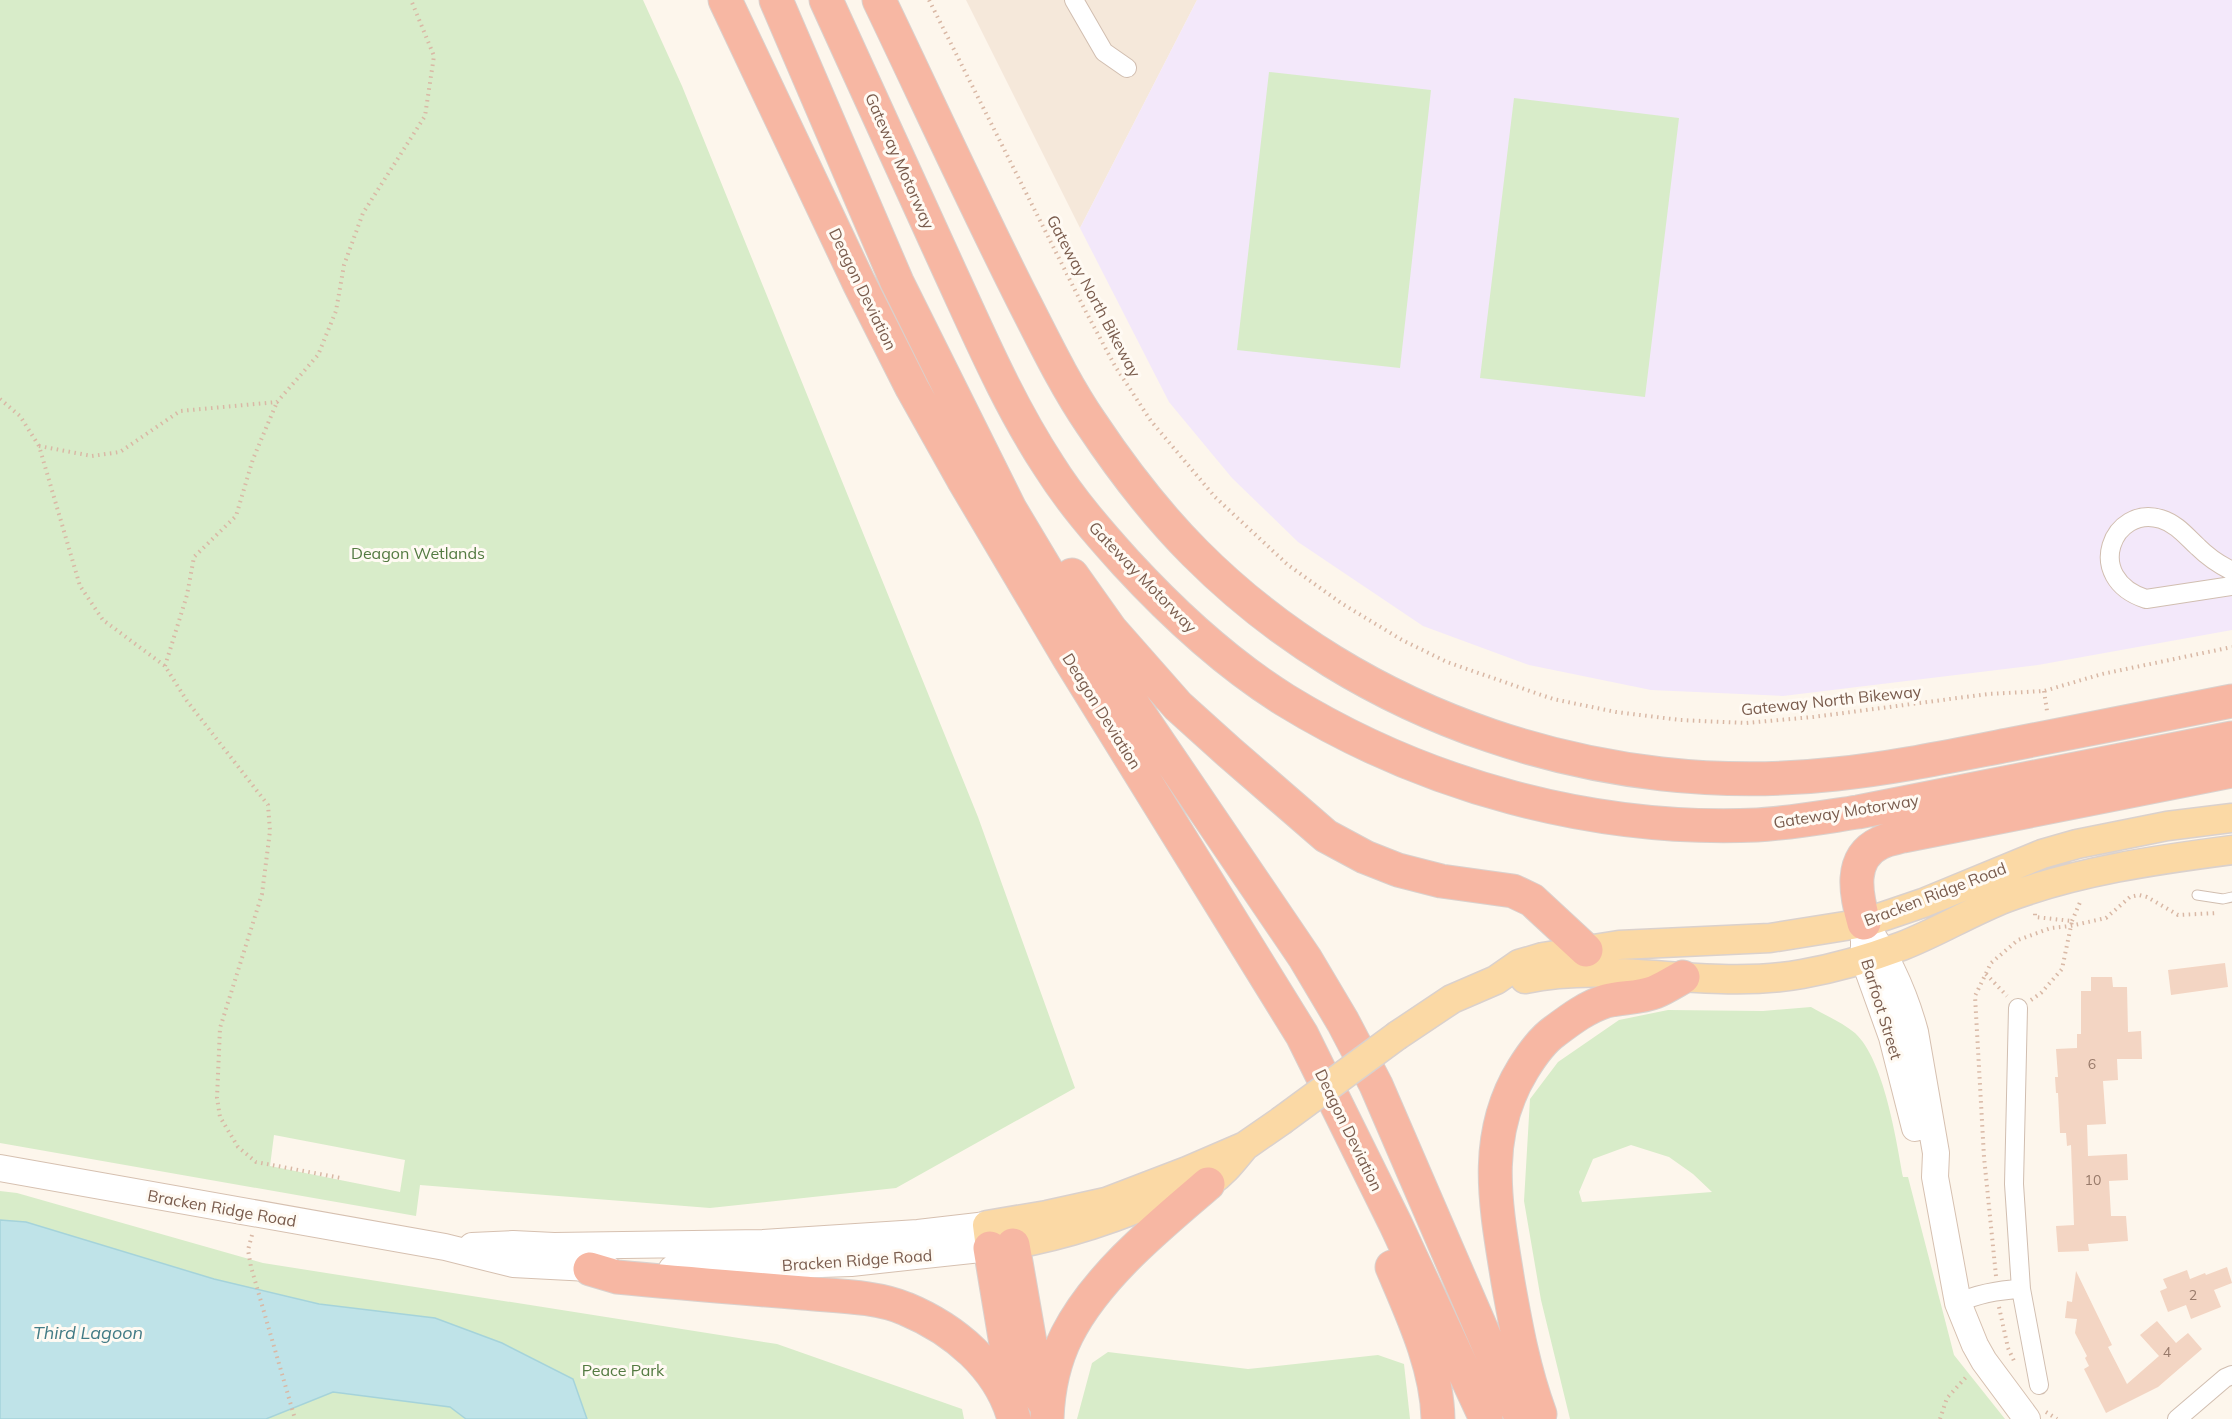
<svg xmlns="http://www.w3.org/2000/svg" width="2232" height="1419" font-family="Mulish,sans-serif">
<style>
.residential{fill:#f5e8da}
.education{fill:#f3e8fa}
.green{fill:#d8ecc9;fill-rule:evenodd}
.water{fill:#bfe3e8;stroke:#a5d3da;stroke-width:1.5}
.building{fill:#f3d5c3}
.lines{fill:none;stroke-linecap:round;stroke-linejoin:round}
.lane-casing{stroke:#d1beb0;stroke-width:11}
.street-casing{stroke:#d1beb0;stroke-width:20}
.secondary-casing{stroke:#d6c0b0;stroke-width:28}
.primary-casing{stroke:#dad1cd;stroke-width:31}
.highway-casing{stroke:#dad1cd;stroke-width:35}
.path{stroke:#d9b8a5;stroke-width:4;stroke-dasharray:1.5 4.5;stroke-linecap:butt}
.lane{stroke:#fff;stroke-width:9}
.street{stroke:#fff;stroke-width:18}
.secondary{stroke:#fff;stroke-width:26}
.primary{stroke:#fbd9a5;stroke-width:28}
.highway{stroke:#f7b7a3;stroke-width:33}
.primary-bridge-casing{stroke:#dad1cd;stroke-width:31;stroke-linecap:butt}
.primary-bridge{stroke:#fbd9a5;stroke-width:28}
.labels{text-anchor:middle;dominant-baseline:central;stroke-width:6;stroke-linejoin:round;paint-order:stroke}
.number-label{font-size:14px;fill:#987a6a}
.street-label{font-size:16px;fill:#7a5c4d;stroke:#fffaf3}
.park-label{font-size:16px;fill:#537a41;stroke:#fffaf3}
.water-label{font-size:18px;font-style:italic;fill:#437c86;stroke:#fffaf3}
</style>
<rect width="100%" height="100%" fill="#fdf6ec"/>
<path class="residential" d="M966,0H1197L1080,228Z"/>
<path class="education" d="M1197,0H2232V630L2038,665L1783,696L1651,690L1529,665L1423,626L1298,542L1232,478L1169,402L1080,228Z"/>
<path class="green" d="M0,0H643L682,86L978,817L1075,1088L896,1188L710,1208L420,1185L416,1216L0,1143ZM274,1135L405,1160L400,1192L270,1166Z
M1269,72L1431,90L1400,368L1237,350Z
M1514,98L1679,118L1645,397L1480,378Z
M1811,1007C1825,1015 1843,1023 1855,1033C1884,1060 1896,1138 1903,1177H1908L1954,1355L2005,1419H1570L1541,1300L1524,1201L1530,1099L1558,1062L1619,1020L1668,1010L1763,1011ZM1631,1145L1669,1157L1693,1174L1712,1192L1582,1202L1579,1192L1593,1159Z
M0,1191L17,1193L263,1263L777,1344L962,1409L964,1419H587L573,1379L502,1343L435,1318L319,1304L214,1279L26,1222L0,1220Z
M1108,1352L1248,1369L1378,1355L1404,1364L1410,1419H1077L1092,1363Z
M333,1392L450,1407L466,1419H266Z"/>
<path class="water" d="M0,1220L26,1222L214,1279L319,1304L435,1318L502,1343L573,1379L587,1419H466L450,1407L333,1392L266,1419H0Z"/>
<path class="building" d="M2225,963L2228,987L2171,995L2168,970Z
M2091,977H2112L2113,987H2127L2128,1032L2141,1031L2142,1059H2117L2118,1080L2103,1081L2106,1124L2087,1125L2088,1156L2127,1154L2128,1180L2109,1181L2111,1216H2126L2128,1241L2088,1244L2089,1251L2058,1252L2056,1226L2074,1225L2071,1145L2067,1146L2066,1133H2060L2058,1093H2056L2055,1077H2058L2056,1049L2077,1048V1034H2081V991H2091Z
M2227,1267L2232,1283L2214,1290L2221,1307L2191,1319L2186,1305L2168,1312L2160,1291L2167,1288L2163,1279L2187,1270L2190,1279L2205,1273L2206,1275Z
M2076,1271L2112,1345L2108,1347L2127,1384L2159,1356L2140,1335L2157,1321L2176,1343L2188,1333L2202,1349L2158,1387L2106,1413L2084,1369L2089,1366L2085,1358L2087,1356L2075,1333L2077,1319L2065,1318L2067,1301L2072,1302Z"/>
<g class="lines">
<defs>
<path id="lane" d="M2197,895L2223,899L2232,897"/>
<path id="street" d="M1074,0L1104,52L1127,68
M2232,571C2220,565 2208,557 2198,547C2186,536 2177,524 2161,519C2113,504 2082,578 2146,599L2232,586
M2018,1008L2014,1184L2021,1289L2039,1385
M1958,1303C1979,1293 1999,1290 2021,1289
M2177,1419L2225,1378L2232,1375"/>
<path id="secondary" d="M1864,923C1888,957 1904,991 1915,1032L1936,1153L1935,1177L1958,1303L1975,1345L1984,1361L2027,1419
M1864,938V959L1892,1037L1915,1128
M0,1168L445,1247L513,1264L608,1269
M472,1246L513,1244L554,1246L763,1243L918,1233L987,1225
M672,1269L851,1263L990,1248"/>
<path id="primary" d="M1525,979C1617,960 1710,991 1802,974C1836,968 1870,958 1902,946C1938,932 1970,912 2006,898C2078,871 2155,860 2232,850
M1398,1035L1452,999L1496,980L1519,964L1543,957L1619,945L1770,938L1864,923L1923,903L2042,854L2077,844L2167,826L2232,818
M1245,1146C1234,1159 1224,1173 1210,1182C1203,1186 1195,1184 1188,1187C1124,1216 1060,1239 990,1248L987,1225L1047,1215L1106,1202L1187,1171L1245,1146L1281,1121"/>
<path id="highway" d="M725,0L859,283L912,388L963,479L1069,658L1302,1035L1396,1225L1486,1419
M776,0L897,282L1010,509L1083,631L1305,958L1343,1022L1376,1085L1493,1356L1522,1419
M826,0C867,91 909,181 950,272C980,337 1009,405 1049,466C1071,501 1098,532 1126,563C1173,614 1226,663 1285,700C1425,786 1593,832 1757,825C1791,823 1824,817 1858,812L2232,738
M879,0C927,100 973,201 1023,300C1044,341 1065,385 1091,423C1121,468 1156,514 1195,553C1360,719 1604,800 1836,774C1894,768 1951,756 2008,745C2083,730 2157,716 2232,701
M1072,575L1111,630L1178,706L1229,752L1326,836L1365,857L1398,870L1441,881L1513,891L1532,900L1586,950
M1864,923C1856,895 1848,858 1880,843C1887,839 1896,838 1903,836L2232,771
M1013,1245L1039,1394L1044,1402
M990,1248L1013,1386L1008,1402
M1392,1267C1412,1314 1437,1367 1438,1419
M590,1269L617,1277C679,1283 741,1288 803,1293C834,1296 877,1296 906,1309C954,1329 1000,1367 1014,1419
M1540,1414C1524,1371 1516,1327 1508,1282C1496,1207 1481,1137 1523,1069C1531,1056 1542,1040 1555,1031C1571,1019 1587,1007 1606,1001C1622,997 1640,998 1655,992C1665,988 1674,982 1683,977
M1047,1419C1048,1390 1054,1361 1067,1335C1097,1276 1159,1226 1208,1184"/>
</defs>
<use href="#lane" class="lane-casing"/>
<use href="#street" class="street-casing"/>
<use href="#secondary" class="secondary-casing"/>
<use href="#primary" class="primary-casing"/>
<use href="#highway" class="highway-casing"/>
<path class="path" d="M929,0L1085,310L1115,366L1151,421L1215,497L1288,565L1341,603L1402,640L1447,662L1553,699L1616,712L1680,720L1746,723L1813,717L1988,694L2044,691L2102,674L2232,647
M0,399L20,416L39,446L80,586L103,620L165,666L187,701L268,805L270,831L262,894L220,1028L217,1098L220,1117L238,1147L256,1162L341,1178
M39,446L92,456L120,452L180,411L277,402L318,355L336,311L344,265L363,213L425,116L434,56L411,0
M165,666L187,595L194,557L236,516L253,459L277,402
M2044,691L2047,711
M2072,921L2081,900
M1986,974L2007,996
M2031,1000L2041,993L2062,969L2072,921L2035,917V912
M252,1235L248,1250L251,1267L295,1419
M1996,1276L1984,1157L1975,996L1991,963L2018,940L2051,928L2070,926L2106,918L2130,897L2139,895L2147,897L2178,915L2217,913
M1999,1307L2008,1348L2015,1363
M2046,1412L2057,1419
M1940,1419L1947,1398L1968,1375"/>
<use href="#lane" class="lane"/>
<use href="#street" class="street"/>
<use href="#secondary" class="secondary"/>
<use href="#primary" class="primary"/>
<use href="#highway" class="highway"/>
<defs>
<path id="primary-bridge" d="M1281,1121L1398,1035"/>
</defs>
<use href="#primary-bridge" class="primary-bridge-casing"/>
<use href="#primary-bridge" class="primary-bridge"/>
</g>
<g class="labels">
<g class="number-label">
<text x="2092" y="1064">6</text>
<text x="2093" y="1180">10</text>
<text x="2193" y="1295">2</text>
<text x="2167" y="1352">4</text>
</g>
<g class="street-label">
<text transform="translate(900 161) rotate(66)">Gateway Motorway</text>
<text transform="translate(863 289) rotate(64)">Deagon Deviation</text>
<text transform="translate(1094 296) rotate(62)">Gateway North Bikeway</text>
<text transform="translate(1143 577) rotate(46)">Gateway Motorway</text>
<text transform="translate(1831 700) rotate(-6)">Gateway North Bikeway</text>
<text transform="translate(1102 711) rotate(58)">Deagon Deviation</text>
<text transform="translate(1846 811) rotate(-9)">Gateway Motorway</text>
<text transform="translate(1935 894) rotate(-21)">Bracken Ridge Road</text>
<text transform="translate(1882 1009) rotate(73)">Barfoot Street</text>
<text transform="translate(1349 1130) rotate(64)">Deagon Deviation</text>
<text transform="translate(222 1208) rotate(10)">Bracken Ridge Road</text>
<text transform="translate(857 1260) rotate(-4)">Bracken Ridge Road</text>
</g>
<g class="park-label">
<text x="418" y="553">Deagon Wetlands</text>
<text x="623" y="1370">Peace Park</text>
</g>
<g class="water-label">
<text x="88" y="1332">Third Lagoon</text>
</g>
</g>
</svg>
